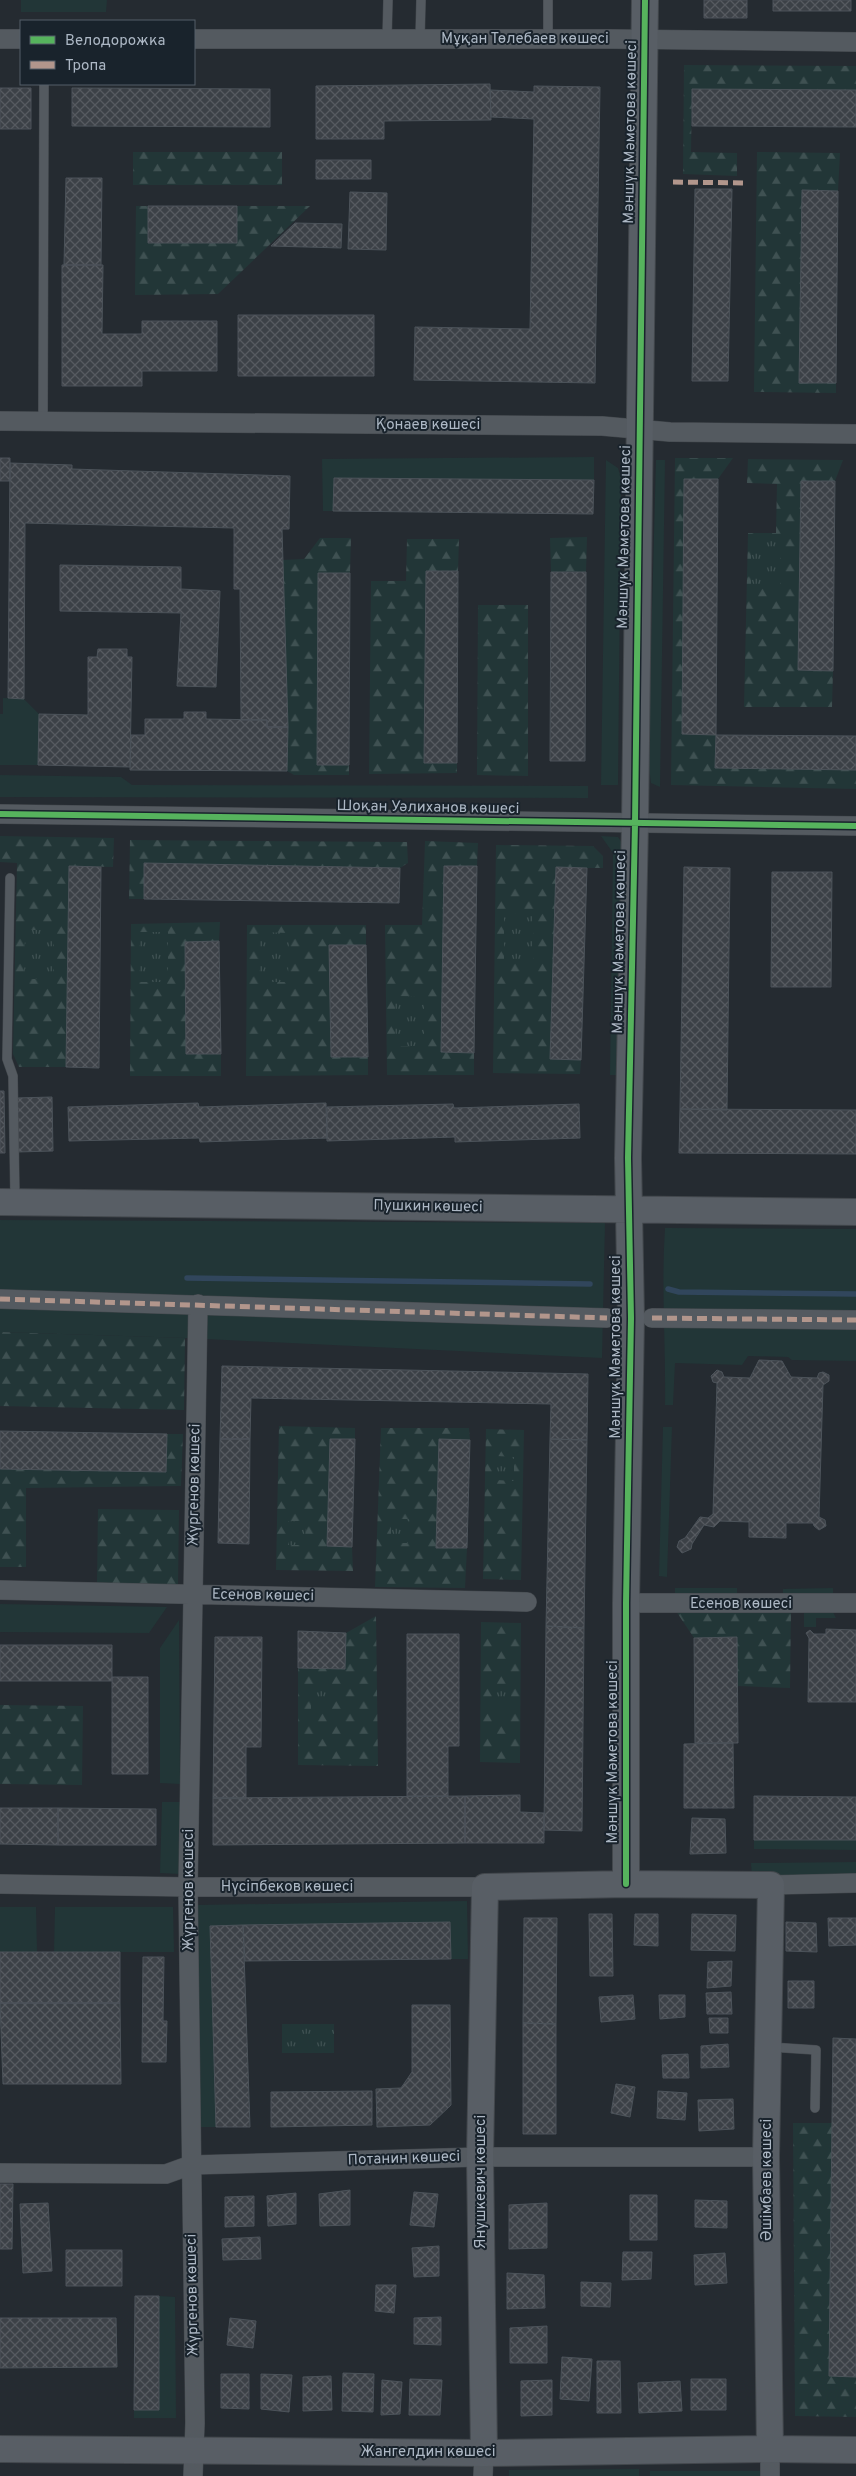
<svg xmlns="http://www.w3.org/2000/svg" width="856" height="2476" font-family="Overpass,sans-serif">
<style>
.green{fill:#223637}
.forest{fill:url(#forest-firs)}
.park{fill:url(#park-tufts)}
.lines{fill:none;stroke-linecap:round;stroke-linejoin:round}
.stream{stroke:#31465c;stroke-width:5.5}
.building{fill:url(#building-cross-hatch);stroke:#4c535a}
.lane-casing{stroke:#42474c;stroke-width:10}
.street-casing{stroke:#42474c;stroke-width:20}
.secondary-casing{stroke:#42474c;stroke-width:28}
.lane{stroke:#545a60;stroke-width:9}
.street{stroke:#545a60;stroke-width:19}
.secondary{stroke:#585e65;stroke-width:26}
.quiet{stroke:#b2968c;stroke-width:5;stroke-dasharray:10 5;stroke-linecap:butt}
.cycleway-casing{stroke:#19232c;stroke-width:9}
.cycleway{stroke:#56b35d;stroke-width:6}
.labels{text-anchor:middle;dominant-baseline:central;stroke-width:4;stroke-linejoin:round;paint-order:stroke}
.street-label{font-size:15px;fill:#adb8c5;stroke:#19232c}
</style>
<defs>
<pattern id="forest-firs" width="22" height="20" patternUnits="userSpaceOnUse" patternTransform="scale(1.25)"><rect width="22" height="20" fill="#223637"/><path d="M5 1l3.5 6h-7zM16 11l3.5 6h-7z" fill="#3f5152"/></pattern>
<pattern id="park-tufts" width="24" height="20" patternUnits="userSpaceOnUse" patternTransform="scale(1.25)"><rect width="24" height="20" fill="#223637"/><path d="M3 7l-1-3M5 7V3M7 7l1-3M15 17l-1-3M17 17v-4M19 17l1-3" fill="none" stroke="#3f5152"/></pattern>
<pattern id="building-cross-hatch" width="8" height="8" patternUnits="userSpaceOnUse" patternTransform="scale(1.25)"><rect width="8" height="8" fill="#3c4147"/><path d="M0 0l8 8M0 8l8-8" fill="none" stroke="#565a60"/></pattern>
</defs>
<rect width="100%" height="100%" fill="#252b31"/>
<path class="green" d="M21,0H107L106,12H21Z
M594,457V480L334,478L333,511H323L322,459Z
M606,460L618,468L621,478L618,785H601Z
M656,460H665L660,787L651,783L648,759Z
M3,698L24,699L39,714L38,765H0V714H3Z
M0,775L121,777L132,785L588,786V798L0,797Z
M601,836L618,837L625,847L620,1075H610L613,853Z
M0,1220L605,1223L602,1358L185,1338L0,1332Z
M665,1228L856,1229V1361L792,1360L788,1357L748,1356L742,1365L675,1363L673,1405H665C666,1346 661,1287 665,1228Z
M663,1427H672L667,1577L659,1576Z
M675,1588H737V1595L675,1596Z
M833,1588V1596H783V1589Z
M0,1604L167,1607L149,1633L0,1632Z
M804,1612H833L836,1618H816V1627H804Z
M179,1620L180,1784L160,1783V1648Z
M162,1802H181L180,1874L160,1873Z
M754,1840H856V1850L754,1849Z
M856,1862V1876L752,1878L751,1863Z
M467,1901L468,1959H451L450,1922L211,1926L216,2127H200L196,1905Z
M0,1907H36L37,1952H0Z
M55,1907H173L174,1952H54Z
M159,2296L175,2297L176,2418H134V2410H159Z
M639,2469V2476H509V2470Z
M650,2471H763V2476H650Z"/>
<path class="forest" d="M684,65L856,66V90L692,89L691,152L737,153V176L683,174Z
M133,152H282V185H133Z
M757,152L840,153L838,191H802L799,382L836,383V393L754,392Z
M136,206H148V243H236L237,206H310L218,294L135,295Z
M675,458H733L718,479H684L682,734L716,735L715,767L856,770V789L671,785Z
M748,459L843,460L835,481H801L798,670L833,671L832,707H744L748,533H776L777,484L747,483Z
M587,537L586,572H551L550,538Z
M320,538H351L350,573L317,765H349V775H294L287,771L282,560L304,559Z
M407,539H459L458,571L426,572L424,762L457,763V773L369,774L371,581H406Z
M478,605H528V776L477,775Z
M0,836L114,838L113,867L69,866L66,1067H19L13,1054L17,863L0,862Z
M130,840L407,842L408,863L400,868L145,863L144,899H129Z
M425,841L478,843L477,866H444L441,1052L474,1053V1075H387L385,925H422Z
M496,845L593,846L603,856V868H556L550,1059L581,1060L580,1074L493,1073Z
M220,922L219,941L185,942L186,1054H221V1076H130L131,924Z
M247,925H366V945L329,946L331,1057H368V1075L246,1076Z
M0,1332L185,1338L184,1410L0,1406Z
M279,1426L355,1428V1439H330L327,1546L352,1547L353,1571L276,1570Z
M381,1428H469L470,1440H439L436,1547L467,1548L465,1588L375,1587Z
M486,1429L524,1430L521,1580L483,1579Z
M167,1434H183L181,1486L26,1488V1567H0V1469L166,1472Z
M98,1509L179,1510L178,1584H97Z
M676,1611H791L790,1688L737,1686V1637L694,1638Z
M376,1616L378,1766L298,1765V1668L345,1669L346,1633Z
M481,1622L521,1623L520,1763L480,1762Z
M0,1705L83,1706L82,1785L0,1784Z
M793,2123H832L829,2376L856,2377V2417L795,2416Z"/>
<path class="park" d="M751,538L780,539V588H751Z
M504,914H533V963H504Z
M25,930H54V979H24Z
M139,932H168V982H139Z
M260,932L289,933L288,982H259Z
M395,996L424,997V1046H395Z
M497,1456L514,1457V1481L496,1480Z
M391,1519H409L408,1543H391Z
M288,1521H306L305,1545H288Z
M311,1687H329L328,1711H311Z
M494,1691H511V1715H494Z
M282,2024H334V2053H282Z"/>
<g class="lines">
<path class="stream" d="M187,1278L590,1284
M668,1289L679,1292L856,1294"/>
</g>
<path class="building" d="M704,0H747V18H704Z
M773,0H851V11H773Z
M490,84L491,120L384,121V139H316V86Z
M534,86L600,87L595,383L414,380L415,327L530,329L534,119L491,117L490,90L534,92Z
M0,88H31V129H0Z
M72,88L270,89V127L72,126Z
M692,89L856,90V127L692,126Z
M316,160H371V179H316Z
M66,178H102L101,265H64Z
M695,189H732L728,381H692Z
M802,190L838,191L836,383H799Z
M350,192L387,193L386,250L348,249Z
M148,206H237V243H148Z
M295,223L342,224L341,248L271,246Z
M62,265H103L102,334H142V321H217V371H142V386H62Z
M238,315H374V376H238Z
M0,458H10V481H0Z
M10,463L72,465V469L290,476L289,529H282L288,727H267V720H241L240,589H234V528L25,523L24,699L8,698Z
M334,478L594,480L593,514L333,511Z
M684,479H718L716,735L682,734Z
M801,481H835L833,671L798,670Z
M60,565L181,567V589L220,591L216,687L177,686L181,613L60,611Z
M426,571H458L457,763H424Z
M551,572H586L585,761H550Z
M318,573H350L349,765H317Z
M98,649H127V657H132L130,767L38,765L39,714L88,715V657H97Z
M184,712H206V719L267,720V727H288L287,771L130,770L131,735H145V719H184Z
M716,735L856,736V770L715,768Z
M144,863L400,868L399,903L144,899Z
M69,866L101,867L99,1068L66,1067Z
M444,866H477L474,1053L441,1052Z
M556,867L587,868L581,1060L550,1059Z
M684,867L730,868L727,1110L680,1109Z
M772,872H832L831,987H771Z
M219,941L221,1054H186L185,942Z
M329,945H366L368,1057H331Z
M0,1091H4L5,1153H0Z
M52,1097L53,1151L17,1152L16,1098Z
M198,1103L199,1107L326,1103L327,1138L200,1142L199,1138L69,1141L68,1107Z
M453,1104L454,1108L579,1104L580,1138L455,1142V1137L327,1141V1107Z
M680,1109L856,1110V1154L679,1153Z
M759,1360L782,1361L791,1377L817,1378L819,1373L823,1372L829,1375V1381L823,1385L819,1517L825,1520L826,1526L819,1530L814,1526L813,1523H786V1538L749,1537V1522L720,1521L714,1527L704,1525L692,1544L691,1549L682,1553L677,1547L679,1541L685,1538L700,1517L708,1518L713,1514L717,1383L713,1382L711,1376L717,1370L722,1372L724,1377L750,1378Z
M222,1366L588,1374L587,1440L550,1439L551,1404L251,1398L250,1439H220Z
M0,1431L167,1434L166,1472L0,1469Z
M220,1439H250L249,1544L218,1543Z
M330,1439H355L352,1547L327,1546Z
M439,1439L470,1440L467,1548H436Z
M550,1439L587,1440L584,1628L546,1626Z
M546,1626L584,1628L582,1831L544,1830Z
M826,1629L856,1630V1702H808L809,1638L806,1633L810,1630L814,1634H826Z
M298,1631L346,1633L345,1669L298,1668Z
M407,1634H459V1746H448V1796H407Z
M215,1637H262L261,1747H246V1799L213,1798Z
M737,1637L738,1743H695L694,1638Z
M0,1645H112V1681H0Z
M112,1677H148V1774H112Z
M733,1743L734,1808H684V1744Z
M520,1795V1812L544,1813V1843H465V1796Z
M465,1796V1843L213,1845V1798Z
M754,1796L856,1797V1840H754Z
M0,1808H58V1845L0,1844Z
M58,1808L156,1809V1845H58Z
M692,1818L725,1819L726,1853L690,1854Z
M589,1914H612L613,1976H590Z
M635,1914H658V1946L634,1945Z
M692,1914L736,1915L735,1951L691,1950Z
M524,1918H557L556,2024L523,2023Z
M828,1918H856V1945L829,1946Z
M450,1922L451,1959L245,1961L243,1925Z
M786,1922L816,1923L817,1952L786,1951Z
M243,1925L250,2127H216L210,1926Z
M0,1952H120V2003H0Z
M143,1957H164L163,2021H167L166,2062H142Z
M732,1961L731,1986L707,1988L708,1962Z
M788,1981H814V2008H788Z
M731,1992L732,2014H707L706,1993Z
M633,1995L635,2019L601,2022L599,1997Z
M659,1995H685V2017L660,2019Z
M0,2003H120L121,2084H3Z
M412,2005H450L451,2105L430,2125L377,2127L376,2089L401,2088L412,2072Z
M709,2018H728V2033H710Z
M523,2023L556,2024V2134H523Z
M833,2038L856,2039V2377L829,2376Z
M728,2044L729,2067L701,2068V2046Z
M688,2054L689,2078H663L662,2055Z
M616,2084L635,2087L630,2117L611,2113Z
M372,2091V2125L271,2127V2092Z
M658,2091L687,2093L685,2120L657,2118Z
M733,2099L734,2129L699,2131L698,2100Z
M0,2184H13L12,2249H0Z
M350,2190V2225L320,2226L319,2194Z
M414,2192L438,2194L434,2227L410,2225Z
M296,2193V2224L268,2226L267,2196Z
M630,2195H657V2240H630Z
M254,2196V2226L225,2227V2197Z
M695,2200L727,2201V2228L695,2227Z
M48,2203L52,2271L23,2273L20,2204Z
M547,2203V2248L509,2249V2205Z
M260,2237L261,2259L223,2260L222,2239Z
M439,2246V2276L414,2277L412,2248Z
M66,2250H122V2286H66Z
M623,2252H652L651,2279L622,2280Z
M725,2253L727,2283L695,2285L694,2255Z
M507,2273L544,2275L545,2308L507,2309Z
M581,2282L611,2283L610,2307L581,2306Z
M376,2285H396L394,2313L375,2311Z
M135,2296H159V2410H134Z
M441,2317V2345L414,2344V2318Z
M0,2318H116L117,2367L0,2368Z
M230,2318L256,2321L253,2348L227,2345Z
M547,2326V2363H510V2328Z
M562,2357L592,2359L589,2401L560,2399Z
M597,2361H620L621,2413H597Z
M343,2373L374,2374L373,2412L342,2411Z
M221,2374H249V2409L221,2408Z
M261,2374L292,2375L289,2412L261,2409Z
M331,2376L332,2410L303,2411V2377Z
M410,2379L442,2380L440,2415H409Z
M691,2379H726V2410H691Z
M382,2380L402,2382L400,2414L381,2415Z
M552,2380V2415L521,2416V2381Z
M680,2381L682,2411L639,2413L638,2383Z"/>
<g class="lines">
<defs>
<path id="lane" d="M387,39L388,0
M420,39L421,0
M548,39V0
M43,421L44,84
M10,878L7,1059L13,1076L15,1199
M770,2047L816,2050L815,2108"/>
<path id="street" d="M0,39H21
M194,39H611L856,42
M0,421L602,426L670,432L856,434
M0,814L856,826
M0,1299L607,1318
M652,1318L856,1320
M0,1590L527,1602
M626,1603H856
M0,1884L188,1887H485
M771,1885L856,1883
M0,2173L166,2174L191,2165L480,2157H766
M193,2476L195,2423L188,1887L198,1304
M483,2476L484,2453
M770,2476V2449"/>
<path id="secondary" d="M0,1202L856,1212
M626,1884V1603L631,1318L628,1158L635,824L645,0
M0,2449L484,2453L770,2449L856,2450
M484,2453L480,2157L485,1887L626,1884L771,1885L766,2157L770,2449"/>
</defs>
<use href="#lane" class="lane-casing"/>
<use href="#street" class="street-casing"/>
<use href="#secondary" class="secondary-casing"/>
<use href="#lane" class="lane"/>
<use href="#street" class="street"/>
<use href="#secondary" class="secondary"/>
<path class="quiet" d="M673,182L748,183
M0,1299L607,1318
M652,1318L856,1320"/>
<defs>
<path id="cycleway" d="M0,814L856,826
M626,1884V1603L631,1318L628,1158L635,824L645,0"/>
</defs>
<use href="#cycleway" class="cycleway-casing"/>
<use href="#cycleway" class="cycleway"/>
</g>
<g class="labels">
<g class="street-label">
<text x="525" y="39">Мұқан Төлебаев көшесі</text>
<text transform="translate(631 132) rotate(-89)">Мәншүк Мәметова көшесі</text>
<text x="428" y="425">Қонаев көшесі</text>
<text transform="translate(625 537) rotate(-89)">Мәншүк Мәметова көшесі</text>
<text transform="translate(428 808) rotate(1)">Шоқан Уәлиханов көшесі</text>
<text transform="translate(620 942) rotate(-89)">Мәншүк Мәметова көшесі</text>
<text transform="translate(428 1207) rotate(1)">Пушкин көшесі</text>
<text transform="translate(616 1347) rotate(-90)">Мәншүк Мәметова көшесі</text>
<text transform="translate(195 1485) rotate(-89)">Жүргенов көшесі</text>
<text transform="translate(263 1596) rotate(1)">Есенов көшесі</text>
<text x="741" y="1604">Есенов көшесі</text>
<text transform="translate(613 1752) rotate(-90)">Мәншүк Мәметова көшесі</text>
<text x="287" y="1887">Нүсіпбеков көшесі</text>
<text transform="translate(189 1890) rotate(-90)">Жүргенов көшесі</text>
<text transform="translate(404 2159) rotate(-2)">Потанин көшесі</text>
<text transform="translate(767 2180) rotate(-90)">Әшімбаев көшесі</text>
<text transform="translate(481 2182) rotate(-90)">Янушкевич көшесі</text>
<text transform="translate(193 2295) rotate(-91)">Жүргенов көшесі</text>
<text x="428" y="2452">Жангелдин көшесі</text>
</g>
</g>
<rect x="20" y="20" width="175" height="65" fill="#19232c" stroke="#545f69"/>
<rect x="30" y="36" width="25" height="8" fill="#56b35d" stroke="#545f69"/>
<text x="65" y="45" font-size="15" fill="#adb8c5">Велодорожка</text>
<rect x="30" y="61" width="25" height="8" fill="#b2968c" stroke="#545f69"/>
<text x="65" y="70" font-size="15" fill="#adb8c5">Тропа</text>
</svg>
